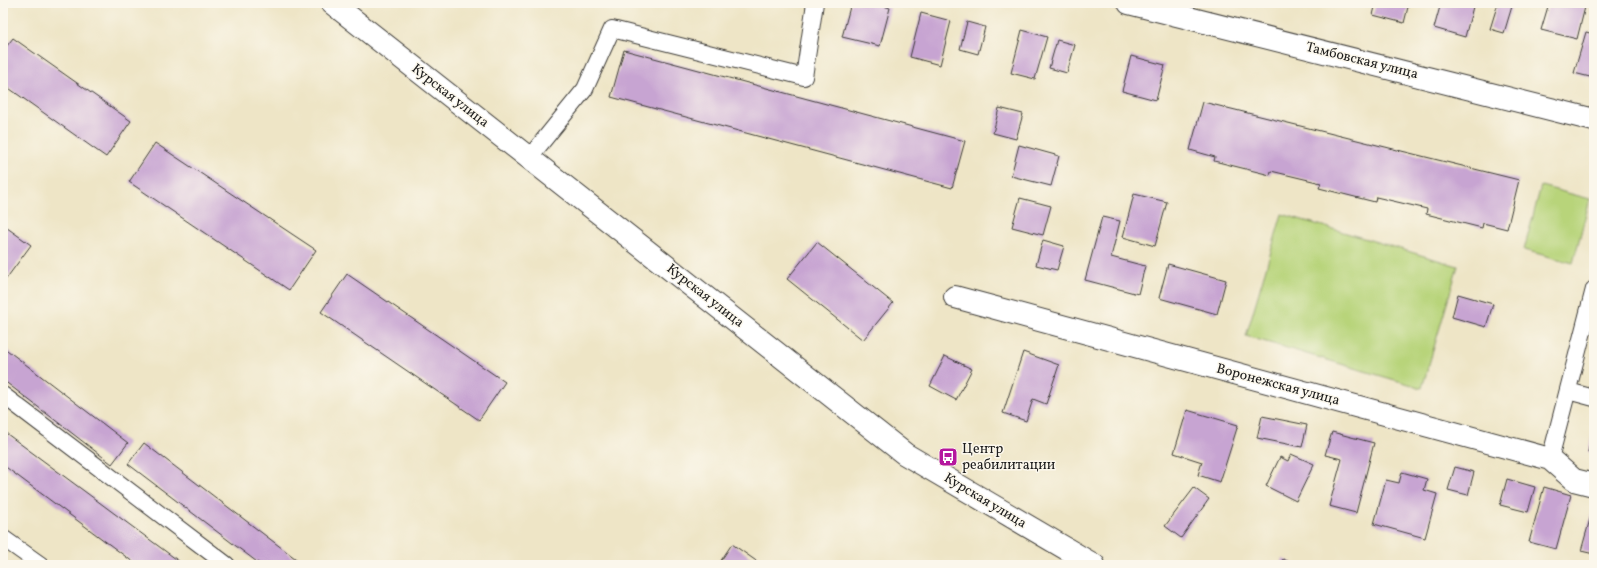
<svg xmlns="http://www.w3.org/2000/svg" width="1597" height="568" font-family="Vollkorn,serif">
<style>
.green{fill:#b8d47a;stroke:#6a784b}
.building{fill:#c7a4d2}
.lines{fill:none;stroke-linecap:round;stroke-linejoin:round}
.service-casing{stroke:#3c3a36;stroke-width:18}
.minor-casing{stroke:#3c3a36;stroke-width:24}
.tertiary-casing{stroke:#3c3a36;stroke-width:24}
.service{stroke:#fff;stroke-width:16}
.minor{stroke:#fff;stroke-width:22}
.tertiary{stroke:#fff;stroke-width:22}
.labels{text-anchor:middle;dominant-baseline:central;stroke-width:3;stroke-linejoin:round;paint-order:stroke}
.street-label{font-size:14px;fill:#1c1c1c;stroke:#fbf7ec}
.poi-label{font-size:14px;fill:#1c1c1c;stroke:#fbf7ec;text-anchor:start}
</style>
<rect width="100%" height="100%" fill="#fbf7ec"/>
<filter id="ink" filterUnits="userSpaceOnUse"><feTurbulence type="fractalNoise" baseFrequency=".025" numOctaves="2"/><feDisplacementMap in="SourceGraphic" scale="8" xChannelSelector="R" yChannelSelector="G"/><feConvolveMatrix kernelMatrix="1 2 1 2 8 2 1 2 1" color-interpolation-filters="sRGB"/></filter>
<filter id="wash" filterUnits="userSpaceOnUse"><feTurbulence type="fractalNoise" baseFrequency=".012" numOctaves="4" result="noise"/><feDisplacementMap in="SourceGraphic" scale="16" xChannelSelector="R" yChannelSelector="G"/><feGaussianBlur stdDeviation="0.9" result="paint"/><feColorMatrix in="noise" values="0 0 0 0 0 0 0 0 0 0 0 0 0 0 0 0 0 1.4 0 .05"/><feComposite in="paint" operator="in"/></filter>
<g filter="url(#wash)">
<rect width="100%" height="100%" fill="#eee5c6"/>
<path class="green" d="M1541,186L1590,199L1573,263L1524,250Z
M1282,214L1458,266L1422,388L1246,336Z"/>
<g id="blocks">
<path class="building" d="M851,3H873L890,8L880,46L842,37Z
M1376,3H1409L1404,23L1373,15Z
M1441,3H1474L1465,37L1434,28Z
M1498,3H1513L1504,33L1490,29Z
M1549,3H1586L1577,39L1541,30Z
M921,13L951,21L940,65L910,57Z
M967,22L985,27L978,54L960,49Z
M1022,30L1047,37L1035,79L1011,73Z
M1586,32L1594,34V78L1574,73Z
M13,38L131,121L106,157L3,84V51Z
M1057,40L1075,45L1067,73L1049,68Z
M624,50L965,141L952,188L611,97Z
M1131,56L1165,65L1156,100L1122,91Z
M1203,102L1519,180L1507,229L1483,223L1482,228L1426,214L1427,209L1376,197L1375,202L1319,188L1321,183L1271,171L1270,175L1214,161L1215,157L1190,150Z
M999,108L1023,114L1016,139L993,133Z
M155,143L316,250L289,290L129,182Z
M1019,145L1059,156L1051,186L1011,176Z
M1134,194L1167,202L1155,246L1123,237Z
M1020,198L1051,206L1043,235L1012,227Z
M1102,217L1120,221L1111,257L1145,266L1138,294L1085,280Z
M3,225L31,245L6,279L3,276Z
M1043,240L1064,246L1057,270L1036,265Z
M817,242L893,303L863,340L787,279Z
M1168,264L1226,280L1217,314L1159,298Z
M347,274L505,382L479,420L321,312Z
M1458,294L1493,304L1486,327L1452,317Z
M3,347L128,443L112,464L3,380Z
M1023,352L1059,365L1046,404L1033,399L1026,421L1003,413Z
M945,356L972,369L956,400L930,386Z
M1187,410L1238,425L1220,482L1198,475L1202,462L1174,453Z
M1262,416L1307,425L1302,447L1257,438Z
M3,431L184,565H137L3,465Z
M1593,431L1594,432V453L1588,452Z
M1332,432L1374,443L1356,513L1329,506L1342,459L1325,455Z
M144,443L304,565H261L128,464Z
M1291,454L1314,464L1296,501L1266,486L1280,457L1288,461Z
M1455,467L1474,472L1468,495L1448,490Z
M1402,472L1427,479L1424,490L1437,494L1425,538L1374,524L1386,480L1399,483Z
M1507,479L1535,487L1528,512L1500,505Z
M1544,487L1571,495L1556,549L1529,542Z
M1194,488L1209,499L1181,538L1165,526Z
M1594,505V554L1581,551Z
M732,544L762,565H718Z
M1283,559L1296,565H1280Z"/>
</g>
</g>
<g filter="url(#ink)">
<use href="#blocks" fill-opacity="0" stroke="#3c3a36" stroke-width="1"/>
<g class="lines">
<defs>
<path id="service" d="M529,158L585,89L612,29L804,77L815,3
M1568,391L1594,398
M3,395L227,565
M1550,459L1594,289
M3,538L41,565"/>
<path id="minor" d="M1129,3L1594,120
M955,297L1550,459L1574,480L1594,485"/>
<path id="tertiary" d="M332,3L905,454L1094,565"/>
</defs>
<use href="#service" class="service-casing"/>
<use href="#minor" class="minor-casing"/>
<use href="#tertiary" class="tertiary-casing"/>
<use href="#service" class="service"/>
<use href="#minor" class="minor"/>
<use href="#tertiary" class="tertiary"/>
</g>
</g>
<defs>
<symbol id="bus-square" viewBox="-11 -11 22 22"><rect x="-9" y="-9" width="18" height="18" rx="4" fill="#b5179e" stroke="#fbf7ec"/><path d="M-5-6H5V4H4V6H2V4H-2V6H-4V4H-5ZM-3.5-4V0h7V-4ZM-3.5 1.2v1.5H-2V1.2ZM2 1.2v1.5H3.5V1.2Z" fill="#fff"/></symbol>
</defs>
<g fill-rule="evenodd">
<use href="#bus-square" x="937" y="446" width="22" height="22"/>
</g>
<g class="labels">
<g class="street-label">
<text transform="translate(1362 61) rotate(14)">Тамбовская улица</text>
<text transform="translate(450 96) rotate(38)">Курская улица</text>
<text transform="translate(705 296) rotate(38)">Курская улица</text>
<text transform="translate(1278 385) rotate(15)">Воронежская улица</text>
<text transform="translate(985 501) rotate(31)">Курская улица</text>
</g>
<g class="poi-label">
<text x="962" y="449">Центр<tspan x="962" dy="16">реабилитации</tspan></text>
</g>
</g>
<rect width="1597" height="568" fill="none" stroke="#fbf7ec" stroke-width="16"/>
</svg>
